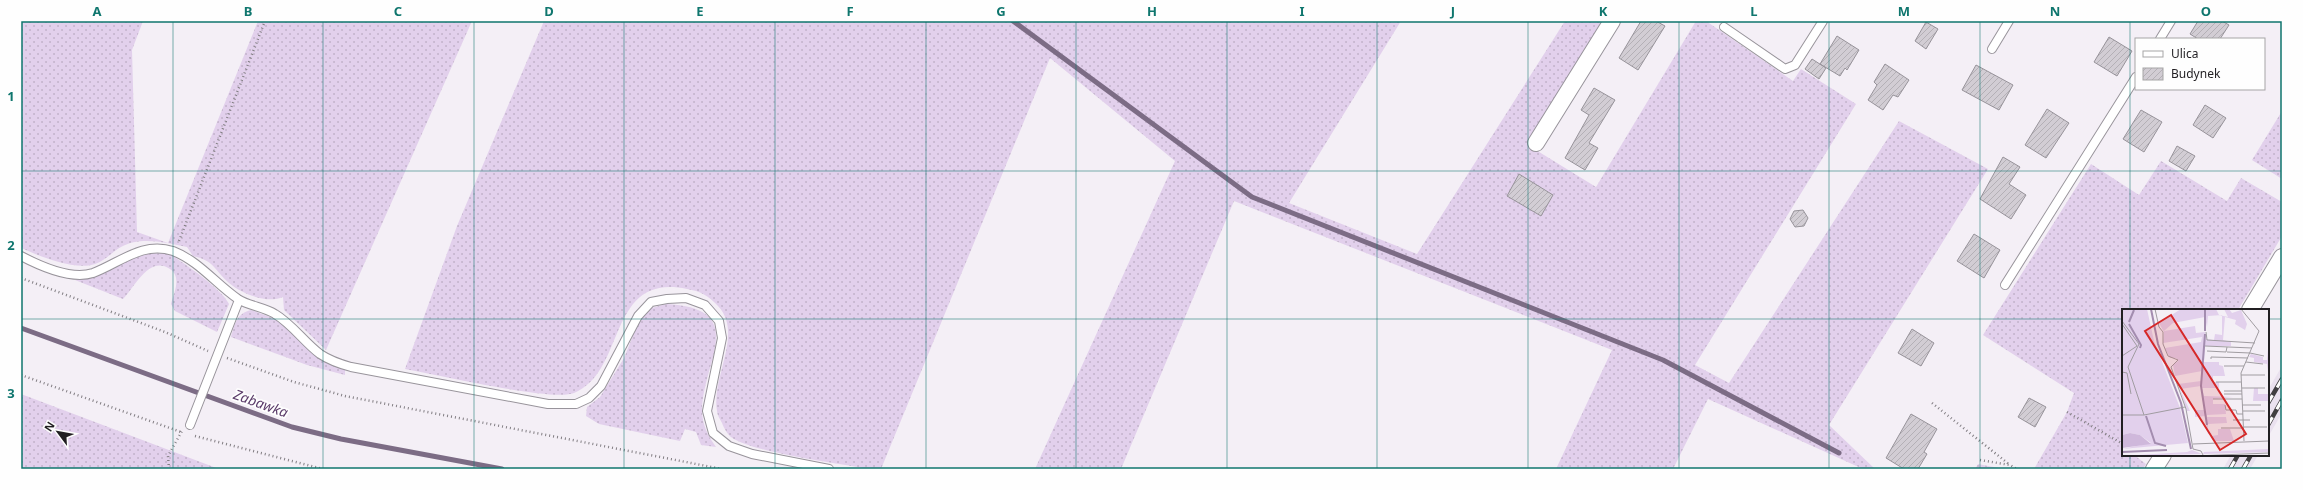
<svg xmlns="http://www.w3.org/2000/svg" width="2303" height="490" font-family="'Noto Sans',sans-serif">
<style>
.built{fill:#eae1ef}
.grass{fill:url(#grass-dots)}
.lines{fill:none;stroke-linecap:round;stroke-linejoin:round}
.stream{stroke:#7c6c85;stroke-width:5}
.building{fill:url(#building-hatch);stroke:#97939a}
.lane-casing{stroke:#98949b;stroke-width:10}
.street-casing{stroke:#98949b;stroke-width:18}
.path{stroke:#827e83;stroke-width:2.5;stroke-dasharray:1 3;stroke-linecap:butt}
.lane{stroke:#fff;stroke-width:8}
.street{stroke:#fff;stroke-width:16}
.rail-casing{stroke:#403e41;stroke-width:4.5}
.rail{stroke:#fefefe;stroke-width:3;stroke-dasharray:9;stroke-linecap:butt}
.grid{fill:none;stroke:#0f766e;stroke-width:1;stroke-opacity:0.55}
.labels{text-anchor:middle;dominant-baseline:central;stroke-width:3.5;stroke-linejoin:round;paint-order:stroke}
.water-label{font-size:14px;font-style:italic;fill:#5b3c6a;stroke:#fefefe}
.inset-river{fill:none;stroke:#a38daf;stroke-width:2}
.inset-road{fill:none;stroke:#a09ca1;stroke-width:1}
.view{fill:#d62828;fill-opacity:0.15;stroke:#d62828;stroke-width:2}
.inset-edge{fill:none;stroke:#211f22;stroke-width:2}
.neatline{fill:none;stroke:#0f766e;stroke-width:1.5}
.grid-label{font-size:13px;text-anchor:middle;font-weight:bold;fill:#0f766e}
</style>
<defs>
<pattern id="grass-dots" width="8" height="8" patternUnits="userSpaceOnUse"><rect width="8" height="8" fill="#e2d0ec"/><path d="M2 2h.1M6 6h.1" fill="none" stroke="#c2b2ca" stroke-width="1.8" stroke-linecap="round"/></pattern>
<pattern id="building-hatch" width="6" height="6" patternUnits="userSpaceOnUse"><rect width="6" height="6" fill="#d2cdd4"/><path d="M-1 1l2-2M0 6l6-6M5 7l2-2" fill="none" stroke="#b4b0b6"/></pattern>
</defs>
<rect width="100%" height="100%" fill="#f4eff6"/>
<path class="built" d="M2282,366V413L2268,437V390Z
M2231,455H2258L2250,469H2223Z"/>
<path class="grass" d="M21,21H143L132,50L137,232L168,243L258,21H472L326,350L284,310L283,297C267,304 242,294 229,283C214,270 215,261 193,256L187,247C166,243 141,236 121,247C113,251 105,261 95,264C74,271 40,256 21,248Z
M544,21H1401L1289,203L1417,254L1565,21H1607L1531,147L1596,187L1696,21H1706L1793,81L1801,69L1856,104L1695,365L1729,383L1899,121L1988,169L1829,425L1875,469H1863L1708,399L1673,469H1556L1612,350L1234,201L1121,469H1035L1175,161L1050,58L881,469H869C841,464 750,452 731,437C727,434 724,428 722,423C720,419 717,415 717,411C711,377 744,334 718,306C709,296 700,291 687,289C606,272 627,372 574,393C552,402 435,374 405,369L457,226Z
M2282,111V179L2252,160Z
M2161,161L2227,201L2241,178L2282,202V236L2238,310H2123V455H2134L2146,464L2143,469H2034L2067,412L2074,393L1983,335L2091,164L2139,195Z
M168,253C184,263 221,288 229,304L217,332L175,311L171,304C174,293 182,277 170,269C149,255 135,287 123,299L75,280C104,277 119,260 145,254C152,253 161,253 168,253Z
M666,304C750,308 703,361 702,410C702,424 708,436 716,447L701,445L696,432L685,429L680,441L599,424L586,416L587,407L600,397L624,358L639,321L652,308Z
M251,310L278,320L302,343L322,359L345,369V375L307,365L231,337C235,324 236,314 251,310Z
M21,394L219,469H220H21Z
M1978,464L2004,469H1975Z"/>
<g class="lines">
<path class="stream" d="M1013,21L1252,197L1663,360L1839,453
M21,328L292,427L341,439L502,469"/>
</g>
<path class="building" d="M1641,21H1656L1665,26L1638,70L1619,58Z
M2198,21H2222L2229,25L2220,39H2198L2190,34Z
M1926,22L1938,29L1926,49L1915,41Z
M1837,36L1859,50L1847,70L1845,68L1840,76L1820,64Z
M2109,37L2132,51L2117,76L2094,62Z
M1812,59L1826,68L1819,79L1805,69Z
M1885,64L1909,80L1898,97L1893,95L1883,110L1868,100L1877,85L1874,82Z
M1976,65L2013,85L1999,110L1962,90Z
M1594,88L1615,100L1589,143L1598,148L1585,170L1565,158L1589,115L1581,110Z
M2205,105L2226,118L2213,138L2193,125Z
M2047,109L2069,123L2046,158L2025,145Z
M2141,110L2162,122L2144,152L2123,139Z
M2177,146L2195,156L2186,171L2169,161Z
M2003,157L2020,167L2009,184L2026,195L2011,219L1980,199Z
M1519,174L1553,195L1541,216L1507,196Z
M1803,210L1808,218L1804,226L1795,227L1790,219L1794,211Z
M1974,234L2000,250L1984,278L1957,261Z
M1912,329L1934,343L1921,366L1898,353Z
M2029,398L2046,407L2035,427L2018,417Z
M1911,414L1937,429L1924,452L1927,454L1918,469H1904L1886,458Z"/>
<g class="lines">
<defs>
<path id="lane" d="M1724,27L1785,69L1795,65L1823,21
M2160,39L2171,21
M1992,49L2009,21
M21,256C40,266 72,280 93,273C120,263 142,241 173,251C199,261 216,284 238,299C249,306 264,307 275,314C292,324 304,342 320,354C329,360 340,364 351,367L548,404H576L589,398L601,386L638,316L651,302L667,299L686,298L705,305L719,321L722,338L707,411L713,433L729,446L752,454L829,469
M2005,285L2136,77
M190,425L239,300"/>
<path id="street" d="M1536,143L1612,21
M2250,310L2282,257
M2154,469L2163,455"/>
</defs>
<use href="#lane" class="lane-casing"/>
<use href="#street" class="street-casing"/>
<path class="path" d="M179,241L265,21
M21,278L165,332L208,351
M227,358L294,382L345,396L722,469
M21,375L181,432
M1932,403L2010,465
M2067,412L2123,444
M195,436L323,469
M1980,460L2010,465L2017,469
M169,469L168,456L182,431"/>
<use href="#lane" class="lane"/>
<use href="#street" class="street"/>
<defs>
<path id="rail" d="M2268,403L2282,379
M2268,425L2282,400
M2230,469L2238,455
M2243,469L2251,455"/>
</defs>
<use href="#rail" class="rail-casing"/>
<use href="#rail" class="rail"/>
</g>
<path class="grid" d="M173,21V469M323,21V469M474,21V469M624,21V469M775,21V469M926,21V469M1076,21V469M1227,21V469M1377,21V469M1528,21V469M1679,21V469M1829,21V469M1980,21V469M2130,21V310M21,171H2282M21,319H2123M2268,319H2282M2130,455V469"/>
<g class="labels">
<g class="water-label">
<text transform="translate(261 403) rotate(20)">Zabawka</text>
</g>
</g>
<g transform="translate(2122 309)">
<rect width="147" height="147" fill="#f4eff6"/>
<path d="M0,0H25L32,32L58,99L66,134L0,140L29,134L18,126L8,124L0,126ZM59,0H94L97,6L106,8L102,0H107L110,4L119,1L125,15L123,21L113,15L114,11L103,8L101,31L109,33V37H83L82,53H97V56L101,57L103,67H91V73H97V79H80L82,87L111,88L91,90V95H103L104,105L85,106V108H104L105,114L86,115V123L90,125H86L84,107L73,108V101H83L79,77L58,80L68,102H65L56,75L79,72L80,62L53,67L51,56L56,52L54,49H48L43,39L79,33L80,28L41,34L42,23L37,14ZM100,6V26L93,25L92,31L84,30L83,23L74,24L73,17L42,22L51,14L83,8L85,18L86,7ZM147,29V63H146L145,55L132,53V49L127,48L129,45L141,48V51H145ZM132,79H136V85H146L147,79V92H131ZM96,120H108L112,132H91L90,127L96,126ZM147,140V143L81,145L82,143ZM70,141L80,145L0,147L65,143Z" fill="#e2d0ec" fill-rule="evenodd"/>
<path d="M8,124L18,126L29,135L0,139V126Z" fill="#cfb8db"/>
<path class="inset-river" d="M29,0L36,35L59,94L69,140M83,0V22M7,13L12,1M7,15L19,36L18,39M83,25L79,77L85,116M24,107L33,134L44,137M0,143L45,141"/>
<path class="inset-road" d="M33,0L37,18L41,23V35L46,47L56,51L49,58L64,100L71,140L79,142L81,146M119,0L137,22L119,64L122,132M0,12L17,35L6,58L22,106M0,15L15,37L0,47M84,23L85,31L133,34M83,37L130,39M85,42L104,43L105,38M105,43L128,44M128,44L142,47M89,50V48L126,49M124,53L141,55M102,57H122M0,63L5,64L9,85M119,66H143M94,73H119M120,79H143M102,82H120M102,85H120M91,90H120M103,96L104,101H114L115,105H121M120,96H139M121,102H143M0,106H22L63,98M111,111H128M122,118H145M99,119H122M71,135L147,132M73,147L147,144"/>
<path class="view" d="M49,6L124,125L98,141L23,22Z"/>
<rect width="147" height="147" class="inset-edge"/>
</g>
<rect width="2303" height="490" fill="none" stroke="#fefefe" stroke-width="44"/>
<rect x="2135" y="38" width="130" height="52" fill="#fefefe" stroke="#a6a5a6"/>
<rect x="2143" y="51" width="20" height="6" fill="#ffffff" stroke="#a6a5a6"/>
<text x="2171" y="58" font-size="12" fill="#211f22">Ulica</text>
<rect x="2143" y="68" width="20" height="12" fill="url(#building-hatch)" stroke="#a6a5a6"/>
<text x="2171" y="78" font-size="12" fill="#211f22">Budynek</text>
<g transform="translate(58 432) rotate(302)" stroke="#fefefe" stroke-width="3" paint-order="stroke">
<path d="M0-3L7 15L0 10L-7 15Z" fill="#211f22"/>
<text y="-6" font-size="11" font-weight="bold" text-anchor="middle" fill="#211f22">N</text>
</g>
<rect x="22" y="22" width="2259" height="446" class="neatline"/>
<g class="grid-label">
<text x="97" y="16">A</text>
<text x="248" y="16">B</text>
<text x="398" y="16">C</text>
<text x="549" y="16">D</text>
<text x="700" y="16">E</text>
<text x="850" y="16">F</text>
<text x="1001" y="16">G</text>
<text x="1152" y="16">H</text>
<text x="1302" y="16">I</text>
<text x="1453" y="16">J</text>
<text x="1603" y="16">K</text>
<text x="1754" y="16">L</text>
<text x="1904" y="16">M</text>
<text x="2055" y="16">N</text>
<text x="2206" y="16">O</text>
<text x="11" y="101">1</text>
<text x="11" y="250">2</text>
<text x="11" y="398">3</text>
</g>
</svg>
